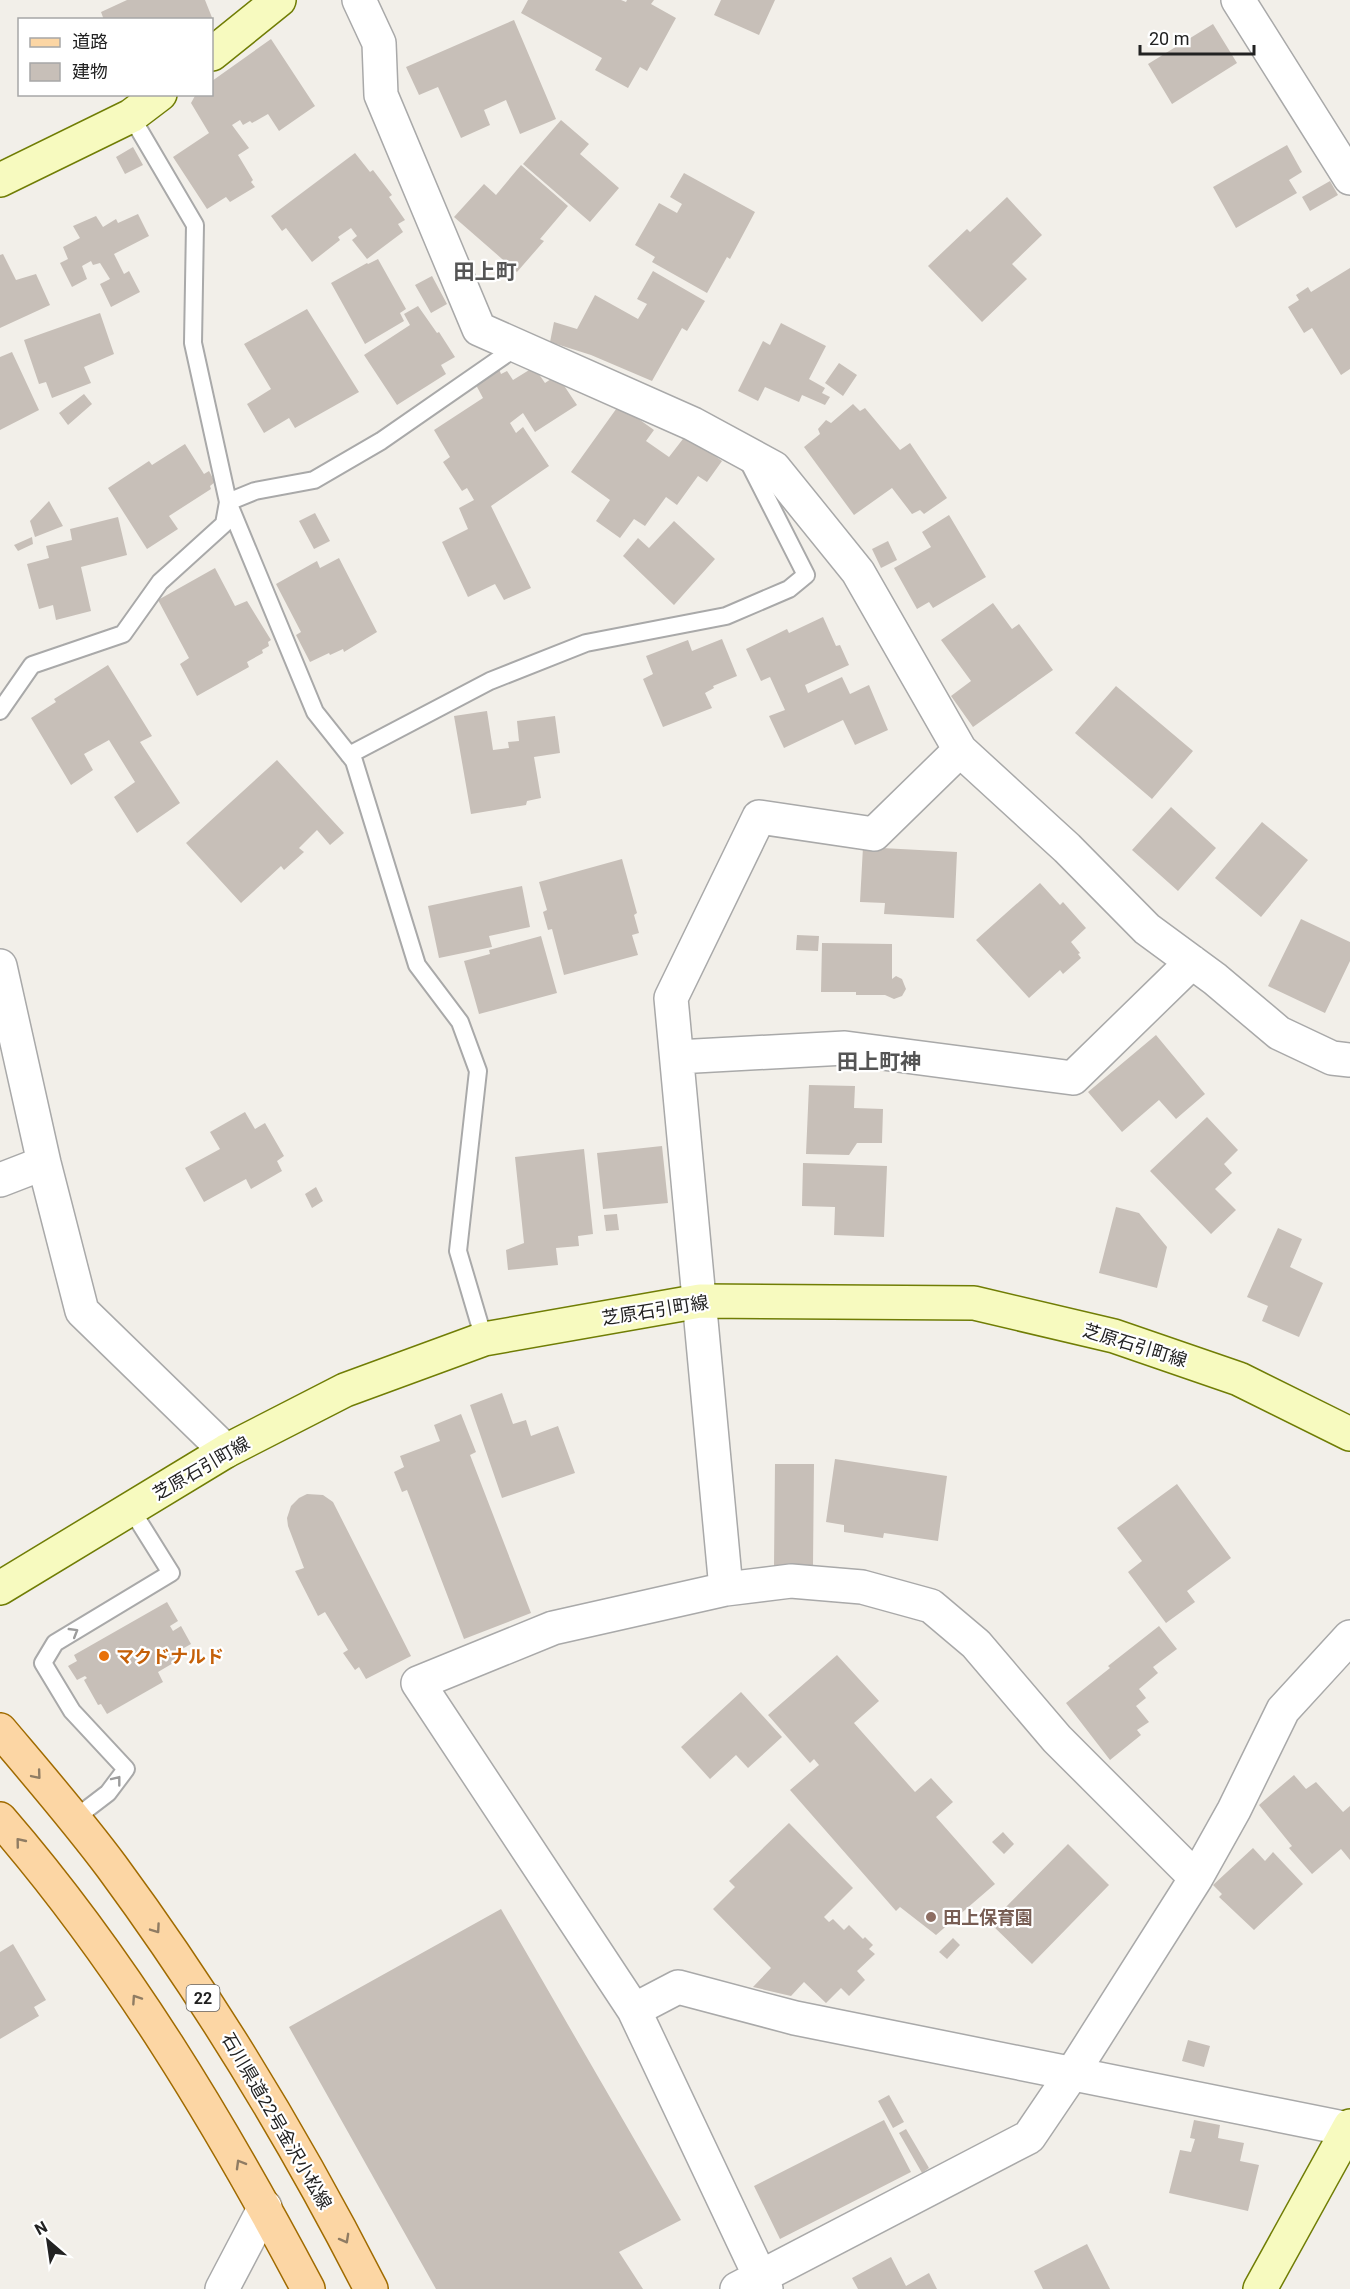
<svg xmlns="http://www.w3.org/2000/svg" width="1350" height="2289" font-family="Roboto,'Noto Sans JP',sans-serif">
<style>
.building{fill:#c7bfb8}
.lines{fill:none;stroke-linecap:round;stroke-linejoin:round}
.lane-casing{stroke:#a9a9a9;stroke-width:20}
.street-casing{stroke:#a9a9a9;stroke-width:36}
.secondary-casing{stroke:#707d05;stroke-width:36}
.primary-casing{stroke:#a06b00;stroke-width:36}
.lane{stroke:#fff;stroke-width:16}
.street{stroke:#fff;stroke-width:33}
.secondary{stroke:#f7fabf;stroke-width:33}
.primary{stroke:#fcd6a4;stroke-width:33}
.oneway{stroke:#9c9c9c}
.oneway2{stroke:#8f7c63}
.food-dot{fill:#e8710a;stroke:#fff;stroke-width:2}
.education-dot{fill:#8d6e63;stroke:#fff;stroke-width:2}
.labels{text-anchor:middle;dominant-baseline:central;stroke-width:4.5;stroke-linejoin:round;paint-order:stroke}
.shield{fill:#fff;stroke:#646464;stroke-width:1.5}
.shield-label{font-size:16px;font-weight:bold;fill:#222}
.street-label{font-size:18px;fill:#222;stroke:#fff}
.food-label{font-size:18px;font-weight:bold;fill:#c56008;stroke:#fff;text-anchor:start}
.education-label{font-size:18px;font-weight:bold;fill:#785e54;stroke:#fff;text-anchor:start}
.quarter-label{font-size:21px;font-weight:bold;fill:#555;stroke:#fff}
</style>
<rect width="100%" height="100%" fill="#f2efe9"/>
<path class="building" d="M127,0H205L213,20H104L101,12Z
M528,0H621L626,2L627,0H654L651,4L676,18L647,71L640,67L628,88L595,70L602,58L521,13Z
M721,0H775L759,35L714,15Z
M514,20L556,119L520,134L506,100L484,110L490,125L461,138L438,87L419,95L406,67Z
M1213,24L1237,63L1172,104L1148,64Z
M271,39L315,106L279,131L268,114L252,123L250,121L243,125L240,120L232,125L249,148L238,155L253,180L251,182L255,187L230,202L226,197L207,209L173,157L209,133L191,103L196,94H212V81Z
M561,120L589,144L580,154L619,188L590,222L523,164Z
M1287,145L1302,172L1289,180L1297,193L1236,228L1213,187Z
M133,147L143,165L125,174L116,157Z
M355,153L370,172L373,170L392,195L389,197L405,220L398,224L403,232L367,259L352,240L357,236L351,228L338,237L340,240L312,262L286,228L282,231L271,216Z
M521,165L568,206L540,239L544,241L517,272L454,217L484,184L496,195Z
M684,173L755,212L730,259L727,257L707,293L652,262L655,257L635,245L659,203L677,213L682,204L670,197Z
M1330,181L1338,195L1310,211L1302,197Z
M1007,197L1042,235L1012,264L1027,279L982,322L928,266L967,229L970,232Z
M138,214L149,236L114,254L124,274L129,271L140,292L111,307L100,284L110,279L100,263L93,265L91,261L82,266L87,279L72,287L60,263L68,259L63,247L80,238L73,226L96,216L103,227L116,219L118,223Z
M3,254L16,280L36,274L50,305L0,328V255Z
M378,259L406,309L400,313L404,321L365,344L331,283L367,263L368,264Z
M1350,268V369L1341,375L1312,328L1304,333L1288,307L1299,300L1296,295L1308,287L1311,292Z
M653,271L705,301L687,331L682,328L652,381L591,355L550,342L554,322L577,329L595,295L638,319L647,304L637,299Z
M432,276L447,304L431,313L415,285Z
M418,306L437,333L439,332L455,357L441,365L446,374L397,405L364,355L410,325L404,314Z
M307,309L359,392L295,428L289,418L264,433L247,404L271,389L244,344Z
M100,313L114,354L84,367L91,383L52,398L46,382L39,384L24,340Z
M781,323L826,346L809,379L825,388L822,393L830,397L825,405L802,395L799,402L765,387L758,401L738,391L763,341L770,345Z
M12,352L39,410L0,430V357Z
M839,363L857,375L843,396L825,383Z
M534,367L545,383L557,375L577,405L535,432L523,413L510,423L516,433L523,427L549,466L491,506L531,588L504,600L495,584L468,597L442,542L468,529L459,508L474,500L467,488L462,491L443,462L450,457L434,430L483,398L476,385L499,369L501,374L507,371L513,380Z
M84,394L92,404L68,425L59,413Z
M853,404L860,411L865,408L900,450L910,443L947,498L924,514L920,510L912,514L892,488L854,515L804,447L820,434L818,429L826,420L831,423Z
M619,405L654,430L646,441L669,457L686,435L722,461L707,482L698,476L677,505L666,497L645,526L634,519L620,538L596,521L610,500L571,472Z
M185,444L204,474L209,471L215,482L210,486L211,489L169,516L178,529L147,549L108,488L149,461L152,465Z
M49,501L63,526L35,537L30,521Z
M315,513L330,541L314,549L299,521Z
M949,515L986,577L933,608L929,602L917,609L894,568L931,547L922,532Z
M118,517L127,555L81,567L91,611L56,620L53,605L39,609L27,564L49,558L46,546L72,540L70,529Z
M674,521L715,559L674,605L623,556L638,538L649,548Z
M32,537L33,544L18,551L14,545Z
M888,541L897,560L881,568L872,549Z
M339,558L377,632L344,652L343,649L330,655L329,653L310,662L296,635L301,632L276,584L317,561L320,568Z
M215,568L235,606L247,601L271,640L268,642L269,646L262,650L263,653L247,662L249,667L197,696L180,664L189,658L158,600Z
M993,603L1012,629L1019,624L1053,670L973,727L951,696L971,681L941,640Z
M823,617L836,646L840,645L849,665L805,685L808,693L842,677L850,694L869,685L888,730L855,745L843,720L784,748L769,716L785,710L770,677L761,681L746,649L787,629L789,633Z
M722,639L737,676L713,686L714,688L705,693L712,708L663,727L643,679L653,674L646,656L688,640L692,651Z
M108,665L152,736L140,742L180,803L137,833L114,797L135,782L109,740L84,754L93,770L71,785L31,718L56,702L54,699Z
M1116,686L1193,751L1152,799L1075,733Z
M487,711L493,750L509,748L508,742L519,741L517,721L555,716L560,753L534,757L541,798L527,801L526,805L471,814L454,716Z
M277,760L344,833L330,845L317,830L299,848L304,852L284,870L281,866L241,903L186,843Z
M1171,807L1216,848L1178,891L1132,850Z
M1262,822L1308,860L1261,917L1215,878Z
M863,847L957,852L954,918L884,914L885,903L860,902Z
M622,859L637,913L634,915L639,933L632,935L638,955L564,975L552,929L548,930L543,912L547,910L539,882Z
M1040,883L1060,905L1063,902L1086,928L1071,942L1080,953L1078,954L1081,958L1063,974L1060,970L1029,998L976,940Z
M522,886L530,927L489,936L492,947L439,958L428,906Z
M1301,919L1350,942V961L1325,1013L1268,986Z
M797,935L819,936L818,951L796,950Z
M541,936L557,993L479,1014L464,961L490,954L489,950Z
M822,943L892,944V979L896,976L902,979L906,989L902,996L894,999L885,995H856V992H821Z
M1156,1035L1205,1094L1176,1119L1159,1100L1122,1132L1088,1092Z
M809,1085L855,1086L854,1108L883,1109L882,1143H857L849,1155L806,1154Z
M245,1112L255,1129L265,1123L284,1156L277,1161L282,1171L251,1189L246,1179L204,1202L185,1168L220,1149L210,1132Z
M1207,1117L1238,1150L1224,1164L1232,1173L1215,1189L1236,1210L1211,1234L1150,1171Z
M662,1146L668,1203L603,1209L597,1153Z
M584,1149L593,1234L578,1236L579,1246L556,1248L558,1265L508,1270L506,1250L524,1243L515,1157Z
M803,1163L887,1166L884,1237L834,1235L835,1207L802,1206Z
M316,1187L323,1201L312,1208L305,1194Z
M1116,1207L1139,1213L1167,1247L1157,1288L1099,1273Z
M617,1214L619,1230L606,1231L604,1215Z
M1278,1228L1302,1239L1290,1267L1323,1283L1299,1337L1262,1321L1268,1306L1247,1297Z
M502,1393L513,1424L526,1420L531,1436L558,1426L575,1473L502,1498L470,1405Z
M461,1414L476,1452L470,1455L531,1613L464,1639L407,1490L402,1492L394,1472L404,1467L400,1456L440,1441L434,1425Z
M835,1459L947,1476L938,1541L884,1533L883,1538L844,1532V1525L826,1522Z
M775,1464H814L813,1565L774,1566Z
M1177,1484L1231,1558L1187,1591L1195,1602L1166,1623L1128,1572L1142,1561L1117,1528Z
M307,1494L323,1495L333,1502L411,1656L366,1679L359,1667L355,1670L343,1653L348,1650L325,1612L318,1616L295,1571L304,1568L288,1526L287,1518L291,1506L299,1498Z
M167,1602L178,1621L170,1626L173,1631L181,1626L191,1644L175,1653L180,1659L158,1672L163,1682L107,1714L101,1704L98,1705L84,1680L87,1678L85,1676L77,1680L68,1666L77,1661L74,1655Z
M1159,1626L1177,1649L1153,1667L1158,1673L1139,1689L1146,1698L1136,1706L1149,1722L1137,1730L1141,1735L1110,1760L1066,1703L1110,1668L1108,1666Z
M837,1655L879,1701L854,1723L915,1792L931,1778L953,1802L936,1817L995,1884L936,1935L900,1907L896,1911L790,1790L819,1765L814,1759L810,1763L768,1715Z
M741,1692L782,1737L748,1768L736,1755L710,1779L681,1747Z
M1294,1775L1306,1789L1316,1782L1343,1812L1350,1806V1860L1341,1849L1312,1874L1289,1848L1292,1846L1259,1805Z
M789,1823L853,1888L824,1917L829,1922L833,1919L844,1930L849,1925L863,1939L865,1937L873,1945L869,1949L875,1954L857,1971L865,1980L849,1996L841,1988L826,2003L804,1982L791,1996L753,1987L771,1968L713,1909L735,1887L729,1881Z
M1003,1832L1014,1844L1004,1854L992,1842Z
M1068,1844L1109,1885L1032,1964L990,1923Z
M1253,1848L1265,1861L1273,1852L1303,1884L1254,1930L1219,1897L1222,1894L1213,1885Z
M501,1909L681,2220L619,2252L643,2289H436L289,2027Z
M953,1938L960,1945L947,1959L939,1952Z
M13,1944L46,2000L34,2007L39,2016L0,2039V1952Z
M1188,2040L1210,2046L1204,2067L1182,2061Z
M889,2095L904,2122L893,2128L878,2101Z
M884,2120L911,2172L780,2239L754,2186Z
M1194,2120L1220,2125L1218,2138L1244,2143L1240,2161L1259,2165L1248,2211L1169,2193L1180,2150L1191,2152L1195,2139L1190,2138Z
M906,2129L929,2168L922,2173L899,2133Z
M1087,2244L1110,2289H1043L1034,2271Z
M891,2257L906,2286L929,2273L937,2289H858L852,2278Z"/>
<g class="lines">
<defs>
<path id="lane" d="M131,116L195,225L193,343L228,502L315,712L354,761L417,965L460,1022L478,1071L458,1251L484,1339
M0,711L32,665L123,634L160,582L224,524L228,502L255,491L314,480L381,441L518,346
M349,755L490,681L586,643L726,616L789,589L806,575L747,459
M74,1819L108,1793L126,1769L72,1711L43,1663L55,1643L171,1573L131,1509"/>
<path id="street" d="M359,0L379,43L381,95L479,329L693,424L774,468L858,572L960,750L1067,848L1147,929L1215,979L1279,1033L1332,1058L1350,1060
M1238,0L1350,178
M0,966L44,1163L82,1311L226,1451
M677,1057L845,1048L1073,1078L1192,962
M0,1180L44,1163
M726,1589L671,998L759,817L874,834L960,750
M634,2010L678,1987L795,2018L1348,2129
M222,2289L265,2207
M737,2289L1029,2137L1073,2072L1196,1878L1234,1810L1283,1710L1350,1637
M766,2289L634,2010L418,1683L553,1628L726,1589L791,1581L862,1587L931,1606L976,1644L1057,1739L1196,1878"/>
<path id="secondary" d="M212,54L279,0
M0,180L131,116L160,94
M0,1588L226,1451L345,1390L484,1339L700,1301L974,1303L1114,1336L1239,1379L1350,1434
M1260,2289L1350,2126"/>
<path id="primary" d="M0,1730C38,1775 77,1820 112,1867C210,2000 296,2142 371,2289
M0,1819C123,1961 220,2123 308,2289"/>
</defs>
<use href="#lane" class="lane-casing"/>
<use href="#street" class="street-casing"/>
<use href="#secondary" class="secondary-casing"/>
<use href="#primary" class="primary-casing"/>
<use href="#lane" class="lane"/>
<use href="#street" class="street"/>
<use href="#secondary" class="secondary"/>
<use href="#primary" class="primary"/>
</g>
<defs><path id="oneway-chevron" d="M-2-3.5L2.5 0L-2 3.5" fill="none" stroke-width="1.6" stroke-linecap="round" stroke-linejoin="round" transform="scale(1.5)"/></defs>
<g class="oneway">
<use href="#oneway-chevron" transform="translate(74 1632) rotate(-31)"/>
<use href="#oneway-chevron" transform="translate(117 1780) rotate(-52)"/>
</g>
<g class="oneway2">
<use href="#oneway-chevron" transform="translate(37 1775) rotate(50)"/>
<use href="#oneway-chevron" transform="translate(20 1842) rotate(-129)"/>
<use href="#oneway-chevron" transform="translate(156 1929) rotate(55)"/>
<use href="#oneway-chevron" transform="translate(136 1999) rotate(-124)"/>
<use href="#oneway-chevron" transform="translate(240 2164) rotate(-120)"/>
<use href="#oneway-chevron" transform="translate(345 2239) rotate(61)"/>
</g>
<circle class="food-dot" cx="104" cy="1656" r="6"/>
<circle class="education-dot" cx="931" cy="1917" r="6"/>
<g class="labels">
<rect class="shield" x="186.5" y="1985" width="33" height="26" rx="4.5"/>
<g class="shield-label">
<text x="203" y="1998">22</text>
</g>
<g class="street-label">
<text transform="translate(655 1310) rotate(-9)">芝原石引町線</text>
<text transform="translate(1135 1345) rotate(17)">芝原石引町線</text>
<text transform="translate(201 1468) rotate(-30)">芝原石引町線</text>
<text transform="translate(277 2121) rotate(60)">石川県道22号金沢小松線</text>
</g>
<g class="food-label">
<text x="116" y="1656">マクドナルド</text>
</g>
<g class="education-label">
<text x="943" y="1917">田上保育園</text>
</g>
<g class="quarter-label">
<text x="485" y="272">田上町</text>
<text x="879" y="1062">田上町神</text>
</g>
</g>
<rect x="18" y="18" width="195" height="78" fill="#ffffff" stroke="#a7a7a7" stroke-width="1.5"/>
<rect x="30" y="38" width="30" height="9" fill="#fcd6a4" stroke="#a7a7a7" stroke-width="1.5"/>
<text x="72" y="48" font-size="18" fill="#222222">道路</text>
<rect x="30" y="63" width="30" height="18" fill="#c7bfb8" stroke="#a7a7a7" stroke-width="1.5"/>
<text x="72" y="78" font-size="18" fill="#222222">建物</text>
<g transform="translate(48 2241) rotate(331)" stroke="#ffffff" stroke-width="4.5" paint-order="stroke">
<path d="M0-4.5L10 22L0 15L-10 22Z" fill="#222222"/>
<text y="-9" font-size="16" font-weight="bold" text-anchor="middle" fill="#222222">N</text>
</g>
<path d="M1140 45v9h114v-9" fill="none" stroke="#222222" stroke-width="3"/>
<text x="1149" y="45" font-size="18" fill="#222222" stroke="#ffffff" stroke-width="4.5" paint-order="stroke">20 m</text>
</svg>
